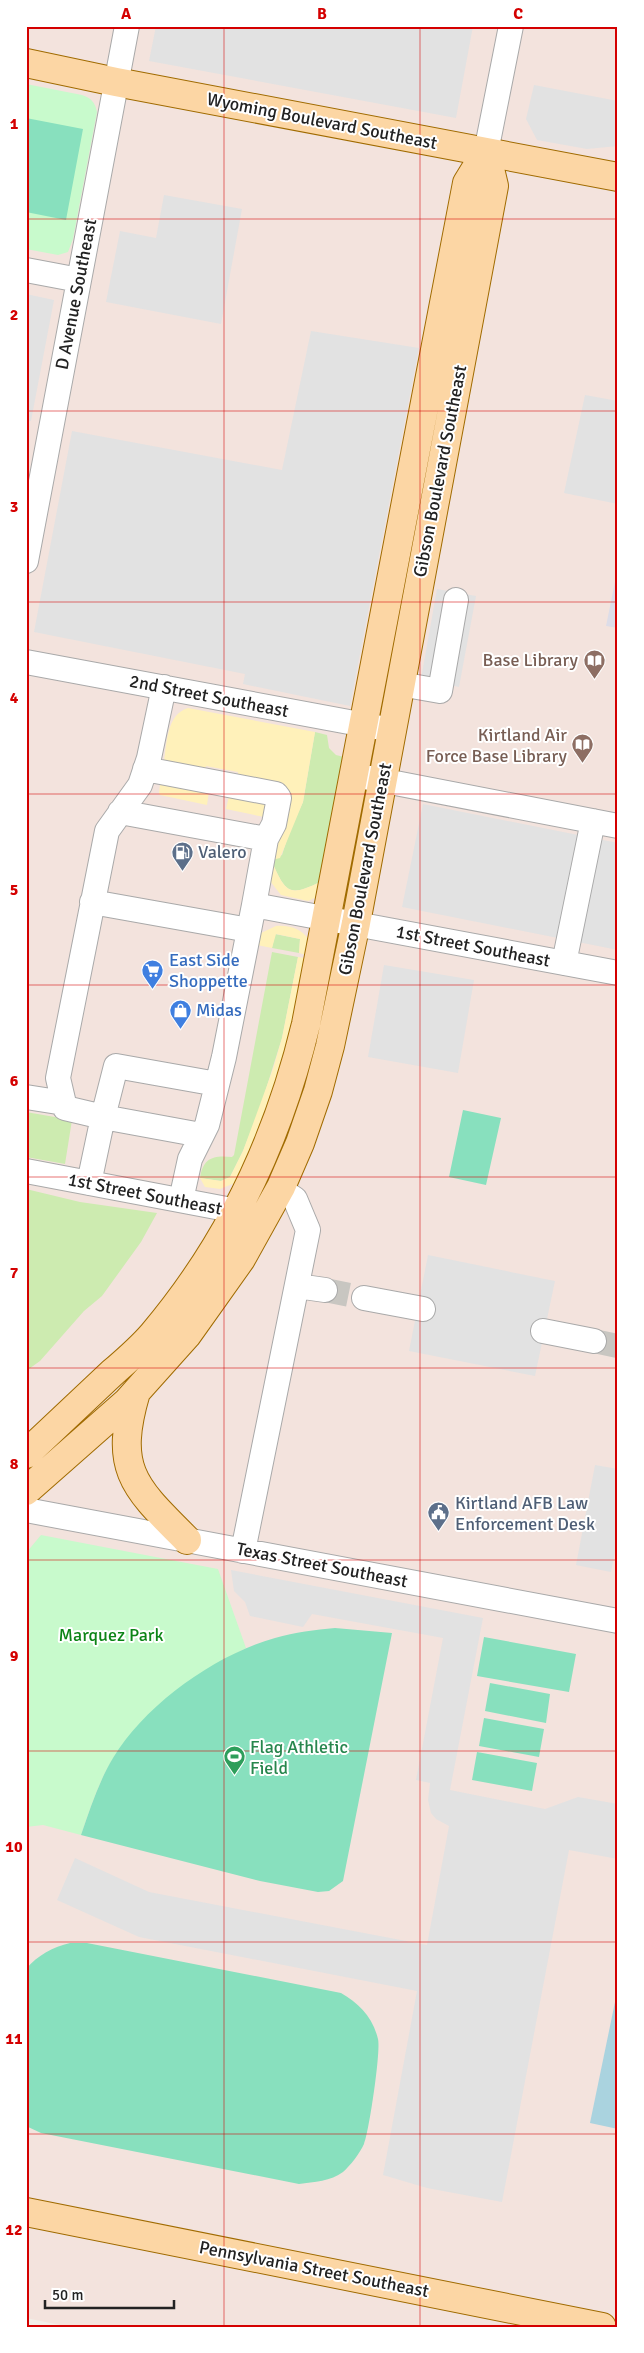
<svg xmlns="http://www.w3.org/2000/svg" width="644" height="2353" font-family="Signika,sans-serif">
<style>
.military{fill:#f3e3dd}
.grass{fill:#cdebb0}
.sand{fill:#fff1ba}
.park{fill:#c8facc}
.pitch{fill:#88e0be}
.parking{fill:#e2e2e2}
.plaza{fill:#dddde8}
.water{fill:#aad3df}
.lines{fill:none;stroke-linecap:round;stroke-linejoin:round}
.minor-tunnel{stroke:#c8c6c1;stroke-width:24;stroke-dasharray:24 12;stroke-linecap:butt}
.minor-casing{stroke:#a9a9a9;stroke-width:26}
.major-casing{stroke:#a06b00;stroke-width:30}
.minor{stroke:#fff;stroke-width:24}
.major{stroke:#fcd6a4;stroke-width:28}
.grid{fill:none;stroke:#d40000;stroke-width:1;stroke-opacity:0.55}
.labels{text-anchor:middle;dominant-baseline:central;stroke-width:4;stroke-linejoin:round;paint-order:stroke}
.street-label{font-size:18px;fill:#222;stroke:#fff}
.education-label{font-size:18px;fill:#785e54;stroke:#fff;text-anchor:end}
.service-label{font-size:18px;fill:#4e5e75;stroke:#fff;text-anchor:start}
.shop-label{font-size:18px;fill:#366cbe;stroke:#fff;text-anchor:start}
.park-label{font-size:18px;fill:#0c8416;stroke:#fff}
.leisure-label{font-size:18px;fill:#27864d;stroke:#fff;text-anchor:start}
.neatline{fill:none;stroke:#d40000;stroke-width:2}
.grid-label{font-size:16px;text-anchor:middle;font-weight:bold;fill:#d40000}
</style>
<rect width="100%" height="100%" fill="#f2efe9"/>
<path class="military" d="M26,26H618V2327H70L26,2318Z"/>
<path class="grass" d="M315,732L327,735L329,748L336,755L344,757L320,882C289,897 286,893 272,862V860L282,855L290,830L303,802Z
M275,934L300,939L299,953L272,948Z
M272,952L298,957L282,1038L260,1108L243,1151L230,1177L221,1181L200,1178C203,1158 213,1155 232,1157L234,1155Z
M26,1112L72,1120L65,1164L26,1157Z
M26,1189L80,1202L157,1213L141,1242L102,1296L84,1311L40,1361L26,1371Z"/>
<path class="sand" d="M188,708L315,732L303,802L280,858L272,860L285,797L237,783L238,772L206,766L204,775L163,768C167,747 165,715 188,708Z
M161,777L209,792L207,805L160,795L159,793Z
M229,796L268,797L264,817L226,809Z
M272,862C286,893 289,897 320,882L317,897L308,901L281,895L270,881Z
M276,926C289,925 302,929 309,940L306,955L299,953L300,939L276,934L272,948L257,945L261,933Z
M298,957L306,958L291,1033L263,1123L235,1183L220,1189L205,1187L200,1178L221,1181L230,1177L243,1151L273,1069L282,1038Z"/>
<path class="park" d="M26,84L82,95C91,98 95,102 97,112L73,239L68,252L58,255L26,249Z
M41,1535L218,1569L246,1648C195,1675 146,1708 114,1757C99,1780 90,1809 81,1835L43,1825L26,1827V1553Z"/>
<path class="pitch" d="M26,118L83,129L66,220L26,212Z
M463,1110L501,1118L486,1185L449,1177Z
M335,1628L392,1633L343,1881L329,1891L318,1892L260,1881L81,1835C90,1809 99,1781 113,1758C146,1704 215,1655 275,1638C295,1632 315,1630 335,1628Z
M484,1637L576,1654L569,1692L477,1676Z
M490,1683L550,1694L546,1723L485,1711Z
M484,1718L544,1729L539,1757L479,1746Z
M477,1752L537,1763L532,1791L472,1780Z
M70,1943H87L341,1993C359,2003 373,2018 378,2039C381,2051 369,2133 364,2144C360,2153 350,2166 343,2172C331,2181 314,2182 299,2184L41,2133L26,2126V1969C38,1955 53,1947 70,1943Z"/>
<path class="parking" d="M156,26H473L456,118L149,61Z
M534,85L618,101V146L587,149L537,140L526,119Z
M164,195L242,209L221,324L106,302L120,231L156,238Z
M26,294L54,300L31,421L26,420Z
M311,331L419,348L350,706L243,684L245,674L34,632L72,431L282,470Z
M585,395L618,401V504L564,493Z
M437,589L476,596L459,687L421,679Z
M423,804L618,843V950L402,907Z
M384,965L474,980L458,1073L368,1057Z
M428,1255L555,1281L535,1376L409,1351Z
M595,1465L618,1469V1536L611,1572L576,1565Z
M231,1570L483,1618L450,1790L545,1809L578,1797L618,1804V1859L569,1850L502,2202L427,2188L383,2175L417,1991L139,1937L57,1900L75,1858L149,1892L427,1945L449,1826L436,1819L431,1813L428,1800L430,1783L416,1780L443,1638L312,1614L303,1627L250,1616L245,1602L234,1591Z"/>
<path class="plaza" d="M618,567V628L606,626Z"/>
<path class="water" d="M615,2002H618V2129L590,2123Z"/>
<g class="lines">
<path class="minor-tunnel" d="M325,1290L364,1298
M594,1341L618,1346"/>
<defs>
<path id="minor" d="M486,152L511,26
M26,270L79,280
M26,561L127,26
M26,662L392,730
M400,684L440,691L456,600
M164,687L149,758L140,785L107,831L58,1078L65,1108L103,1117L116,1066L217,1084
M145,769L276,794L279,798L274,824L266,839
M354,775L618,826
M120,812L266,839L254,905
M92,902L249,930
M564,963L593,821
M26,1097L64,1103
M26,1171L237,1211L262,1224
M89,1183L103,1117L201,1135
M181,1200L190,1159L207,1125L224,1057L254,905L618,973
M297,1286L325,1290
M364,1298L423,1309
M543,1331L594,1341
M26,1510L618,1621
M243,1551L308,1230L295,1199L280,1189"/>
<path id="major" d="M26,63L116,82L618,177
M136,1392C113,1470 134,1487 187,1540
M26,1454C55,1427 83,1400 112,1373C126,1361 141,1348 153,1334C229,1244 279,1137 306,1024L467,183L486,152
M26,1491L127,1402L187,1335L241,1259L281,1187L300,1143L318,1091L330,1046L356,923L494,186L486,152
M26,2212L602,2327"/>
</defs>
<use href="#minor" class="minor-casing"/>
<use href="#major" class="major-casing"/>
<use href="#minor" class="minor"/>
<use href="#major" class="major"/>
</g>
<path class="grid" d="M224,26V2327M420,26V2327M26,219H618M26,411H618M26,602H618M26,794H618M26,985H618M26,1177H618M26,1368H618M26,1560H618M26,1751H618M26,1942H618M26,2134H618"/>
<defs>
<symbol id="library-pin" viewBox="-11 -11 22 30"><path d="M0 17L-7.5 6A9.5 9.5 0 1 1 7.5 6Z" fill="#8d6e63" stroke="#fff"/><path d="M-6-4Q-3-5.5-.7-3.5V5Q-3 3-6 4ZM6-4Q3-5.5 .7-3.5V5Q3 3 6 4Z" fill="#fff"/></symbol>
<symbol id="fuel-pin" viewBox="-11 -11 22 30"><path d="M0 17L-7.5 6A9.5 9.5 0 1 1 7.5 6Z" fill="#5c6f8a" stroke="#fff"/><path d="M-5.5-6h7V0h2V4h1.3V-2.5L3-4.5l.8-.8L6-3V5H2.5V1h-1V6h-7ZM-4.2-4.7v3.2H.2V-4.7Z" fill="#fff"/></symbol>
<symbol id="supermarket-pin" viewBox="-11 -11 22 30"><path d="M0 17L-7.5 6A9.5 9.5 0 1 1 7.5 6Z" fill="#3f7fe0" stroke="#fff"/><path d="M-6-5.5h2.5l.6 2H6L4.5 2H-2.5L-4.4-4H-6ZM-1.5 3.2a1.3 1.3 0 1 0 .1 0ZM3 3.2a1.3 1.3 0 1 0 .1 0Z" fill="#fff"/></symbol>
<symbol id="shop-pin" viewBox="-11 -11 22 30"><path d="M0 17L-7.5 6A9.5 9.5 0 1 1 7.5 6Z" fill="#3f7fe0" stroke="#fff"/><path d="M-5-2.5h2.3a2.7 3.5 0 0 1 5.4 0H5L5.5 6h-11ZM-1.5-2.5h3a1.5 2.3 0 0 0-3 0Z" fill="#fff"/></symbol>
<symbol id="civic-pin" viewBox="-11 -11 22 30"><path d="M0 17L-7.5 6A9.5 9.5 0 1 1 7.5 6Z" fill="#5c6f8a" stroke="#fff"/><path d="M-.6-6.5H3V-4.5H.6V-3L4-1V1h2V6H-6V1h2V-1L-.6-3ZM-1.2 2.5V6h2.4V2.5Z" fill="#fff"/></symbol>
<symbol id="stadium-pin" viewBox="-11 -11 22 30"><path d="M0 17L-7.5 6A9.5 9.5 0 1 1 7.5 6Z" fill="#2e9e5b" stroke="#fff"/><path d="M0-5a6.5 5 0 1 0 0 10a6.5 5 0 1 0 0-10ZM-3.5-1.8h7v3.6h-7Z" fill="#fff"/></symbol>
</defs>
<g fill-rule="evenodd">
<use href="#library-pin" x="582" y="648" width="25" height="34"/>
<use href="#library-pin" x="570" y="732" width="25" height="34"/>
<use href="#fuel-pin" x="170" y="840" width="25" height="34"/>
<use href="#supermarket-pin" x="140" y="958" width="25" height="34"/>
<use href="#shop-pin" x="168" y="998" width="25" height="34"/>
<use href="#civic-pin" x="426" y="1500" width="25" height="34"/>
<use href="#stadium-pin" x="222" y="1744" width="25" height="34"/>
</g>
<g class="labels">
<g class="street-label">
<text transform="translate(322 121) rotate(11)">Wyoming Boulevard Southeast</text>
<text transform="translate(76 294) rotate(-79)">D Avenue Southeast</text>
<text transform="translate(440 471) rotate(-79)">Gibson Boulevard Southeast</text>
<text transform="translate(209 696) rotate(11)">2nd Street Southeast</text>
<text transform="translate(365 869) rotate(-79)">Gibson Boulevard Southeast</text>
<text transform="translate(473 946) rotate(11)">1st Street Southeast</text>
<text transform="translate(145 1194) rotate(11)">1st Street Southeast</text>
<text transform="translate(322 1565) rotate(11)">Texas Street Southeast</text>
<text transform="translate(314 2269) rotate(11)">Pennsylvania Street Southeast</text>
</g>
<g class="education-label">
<text x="578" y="660">Base Library</text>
<text x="567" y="735">Kirtland Air<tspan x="567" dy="21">Force Base Library</tspan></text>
</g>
<g class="service-label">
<text x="198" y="852">Valero</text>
<text x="455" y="1503">Kirtland AFB Law<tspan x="455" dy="21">Enforcement Desk</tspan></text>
</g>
<g class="shop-label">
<text x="169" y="960">East Side<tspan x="169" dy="21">Shoppette</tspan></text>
<text x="196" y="1010">Midas</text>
</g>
<g class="park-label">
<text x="111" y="1635">Marquez Park</text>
</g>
<g class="leisure-label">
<text x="250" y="1747">Flag Athletic<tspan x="250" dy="21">Field</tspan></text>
</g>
</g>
<rect width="644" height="2353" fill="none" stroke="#ffffff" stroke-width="55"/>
<path d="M45 2300v8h129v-8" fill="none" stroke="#222222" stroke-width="2.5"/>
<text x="52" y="2300" font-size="15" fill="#222222" stroke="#ffffff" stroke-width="4" paint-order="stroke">50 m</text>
<rect x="28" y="28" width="588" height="2298" class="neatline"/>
<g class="grid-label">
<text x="126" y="19">A</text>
<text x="322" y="19">B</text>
<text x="518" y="19">C</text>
<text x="14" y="129">1</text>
<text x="14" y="320">2</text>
<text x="14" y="512">3</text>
<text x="14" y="703">4</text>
<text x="14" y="895">5</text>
<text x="14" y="1086">6</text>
<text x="14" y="1278">7</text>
<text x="14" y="1469">8</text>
<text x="14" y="1661">9</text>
<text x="14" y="1852">10</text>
<text x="14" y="2044">11</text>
<text x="14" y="2235">12</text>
</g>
</svg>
